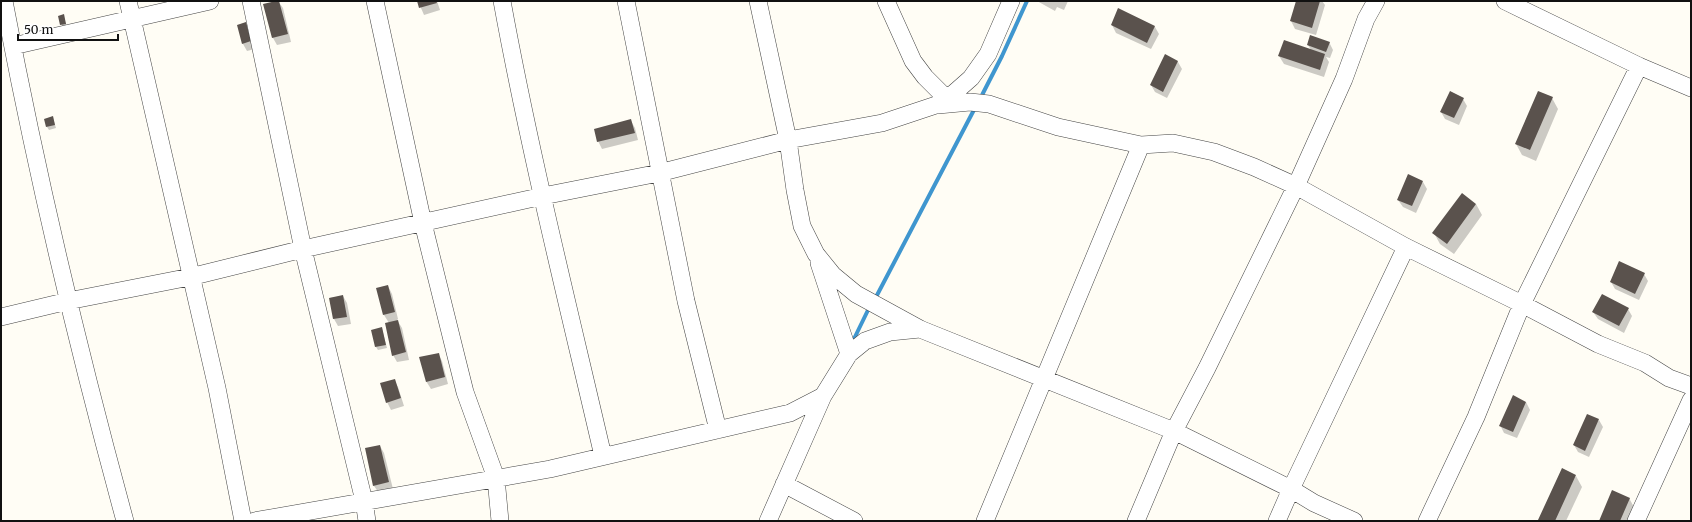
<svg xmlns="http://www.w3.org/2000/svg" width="1692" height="522" font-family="Merriweather,serif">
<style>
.shadow{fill:#0003}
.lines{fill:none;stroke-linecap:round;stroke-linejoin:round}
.stream{stroke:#3f96cf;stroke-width:4}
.building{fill:#5a524d}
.minor-casing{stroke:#444;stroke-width:18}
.minor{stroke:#fff;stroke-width:17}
</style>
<rect width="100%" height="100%" fill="#fffdf5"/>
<path class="shadow" d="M278,1L283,8L291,42L277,45L273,38L264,5Z
M418,1H437L440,10L424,15Z
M1037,1H1068L1064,10L1057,7L1055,11Z
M1297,1H1322L1325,5L1316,35L1295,29L1291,21Z
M1119,10L1155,27L1159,34L1151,49L1116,33L1112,25Z
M63,15L67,27L63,28L59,17Z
M246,23L250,30L255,49L247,51L243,44Z
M1329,42L1333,50L1330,58L1326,57L1329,62L1324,77L1284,64L1279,56L1311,50L1308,45Z
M1166,56L1178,62L1182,69L1167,98L1155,92L1151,85Z
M1552,98L1558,109L1536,161L1522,155L1516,144Z
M1463,99L1467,106L1459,125L1445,119L1441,112Z
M53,118L56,128L49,130L47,127Z
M631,121L635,128L638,140L602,149L598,141Z
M1423,182L1427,189L1416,213L1403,207L1398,200Z
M1476,204L1482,215L1454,254L1440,244L1434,233Z
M1644,274L1648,281L1639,300L1615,289L1611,282Z
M388,286L392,294L398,319L397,320L402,328L409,360L397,362L393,355L389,323L384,315Z
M343,296L347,303L351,324L338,326L334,319L330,298Z
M1628,309L1632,316L1624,333L1598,319L1593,312Z
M382,329L387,348L378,350L376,347Z
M438,354L442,361L448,384L431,389L426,381Z
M394,380L398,387L404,406L391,410L387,402Z
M1526,402L1530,410L1517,438L1504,433L1500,425Z
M1599,420L1603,427L1589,457L1578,452L1574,445Z
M380,446L384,453L393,489L379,493L374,486Z
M1576,476L1582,487L1566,521H1540L1539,520Z
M1629,498L1635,509L1630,521H1600Z"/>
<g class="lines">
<path class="stream" d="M980,99L1002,56L1027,1
M875,299L976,106
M852,343L870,306"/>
</g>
<path class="building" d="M276,1H279L288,34L272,38L263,4Z
M417,1H436L437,3L419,8Z
M1296,1H1320L1312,28L1290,21Z
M1118,8L1155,26L1147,43L1111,25Z
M64,14L66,24L60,25L58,16Z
M246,22L251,41L242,44L237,25Z
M1310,35L1330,42L1326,52L1307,45Z
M1284,40L1325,54L1320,70L1278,56Z
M1165,54L1178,61L1163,92L1150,85Z
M1450,91L1464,98L1454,118L1440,112Z
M1538,91L1553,97L1530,150L1515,144Z
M53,116L55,125L46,127L44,119Z
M631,119L635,133L597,142L594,129Z
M1408,174L1423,181L1412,206L1397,200Z
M1462,193L1476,204L1447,244L1432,233Z
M1619,261L1645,273L1635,294L1610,282Z
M388,285L395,312L383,315L376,288Z
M1602,294L1629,308L1619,326L1592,312Z
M343,295L347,317L333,319L329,298Z
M398,320L406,352L392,356L385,323Z
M382,327L386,345L375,347L371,330Z
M439,353L445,377L426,382L419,357Z
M395,379L401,398L386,403L380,383Z
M1513,395L1526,402L1513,432L1499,426Z
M1587,414L1599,419L1585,451L1573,445Z
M380,445L389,482L373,486L365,448Z
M1562,468L1576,475L1555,521H1540L1538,520Z
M1612,490L1630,498L1620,521H1599Z"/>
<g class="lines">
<defs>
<path id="minor" d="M4,1C37,176 78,349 125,521
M128,1L217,388L243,521
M251,1L303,249L364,501L367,521
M375,1L423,223L457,360L465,392L496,478L500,521
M502,1C530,154 568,305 603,456
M626,1L686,301L718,430
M758,1L788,140L795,190L802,226L816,254L833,275L856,294L920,329L1174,431L1291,489L1314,503L1354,521
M886,1L913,61L925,77L946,98
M1505,1L1639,66L1691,88
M13,46L210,1
M938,105L970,102L989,104L1058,127L1141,145L1173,143L1214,152L1254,167L1296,186L1406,247L1522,304L1598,344L1645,363L1669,378L1691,386
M819,263L849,354
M1,317L68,301L190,277L303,249L543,196L659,173L788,140L882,123L936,105L954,93L971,78L988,54L1011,1
M784,484L854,521
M254,521L550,469L790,413L823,396L849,354L865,341L890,332L920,329
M768,521L823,396
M985,521L1141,145
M1136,521L1174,431L1207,368L1296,186L1344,79L1366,19L1376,1
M1277,521L1291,489L1406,247
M1427,521L1476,417L1522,304L1639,66
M1636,521L1691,400"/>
</defs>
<use href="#minor" class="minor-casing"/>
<use href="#minor" class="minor"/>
</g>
<rect width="1692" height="522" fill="none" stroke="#111111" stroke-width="4"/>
<path d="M18 34v6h100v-6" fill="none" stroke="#111111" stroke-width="2"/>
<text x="24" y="34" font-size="12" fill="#111111" stroke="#ffffff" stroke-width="3" paint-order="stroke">50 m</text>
</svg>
